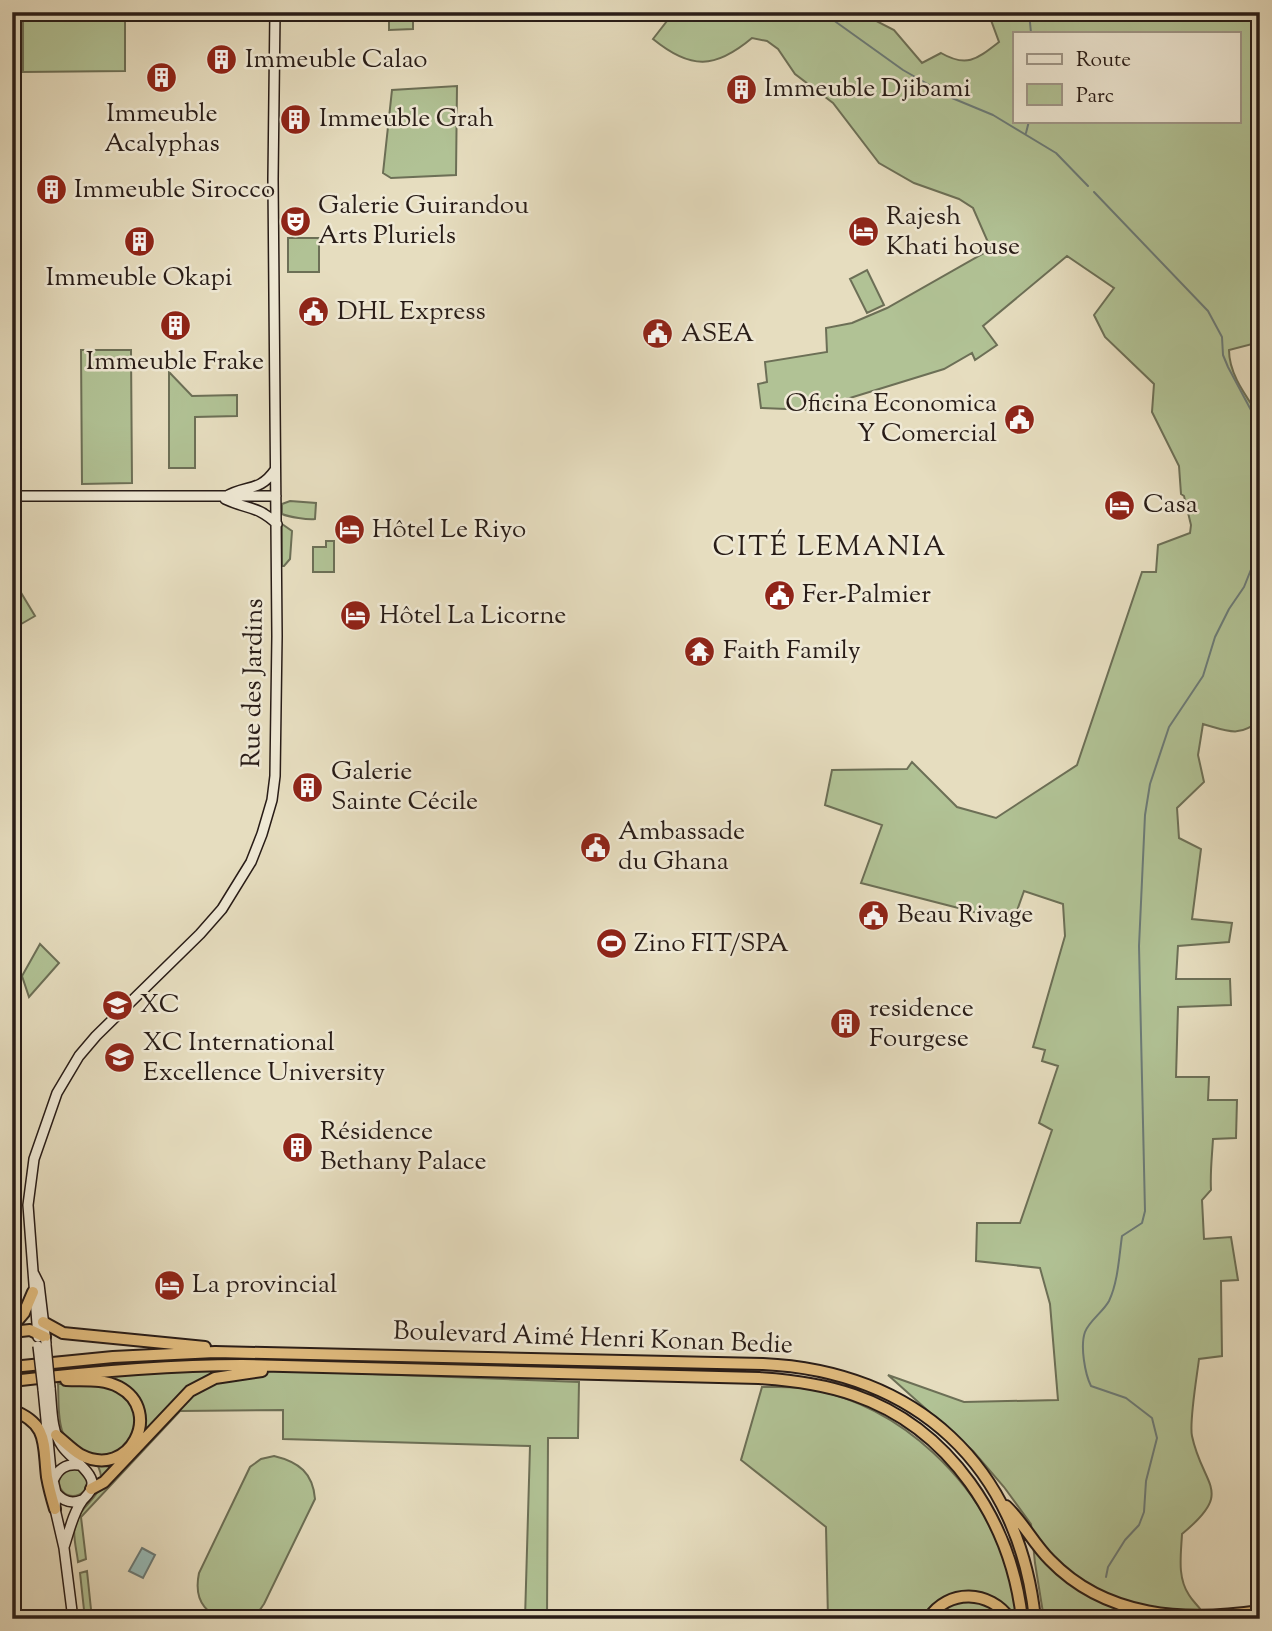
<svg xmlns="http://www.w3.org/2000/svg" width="1272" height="1631" font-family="'Sorts Mill Goudy',serif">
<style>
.green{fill:#b1c295;stroke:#6c6f56;stroke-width:2;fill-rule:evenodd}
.water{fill:#97bbb8;stroke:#6b7b78;stroke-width:2}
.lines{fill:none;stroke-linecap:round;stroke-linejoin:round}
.stream{stroke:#6b7b78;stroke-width:2}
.secondary-casing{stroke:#281c17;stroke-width:12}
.highway-casing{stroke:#281c17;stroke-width:14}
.secondary{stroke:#efe9d5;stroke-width:9}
.highway{stroke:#e3be80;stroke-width:10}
.secondary-bridge-casing{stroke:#281c17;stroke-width:12;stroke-linecap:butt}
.secondary-bridge{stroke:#efe9d5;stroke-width:9}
.labels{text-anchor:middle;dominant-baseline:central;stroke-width:5;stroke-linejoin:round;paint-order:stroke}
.poi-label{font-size:26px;fill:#281c17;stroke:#efe9d5;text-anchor:start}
.street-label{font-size:26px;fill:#281c17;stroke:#efe9d5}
.neighbourhood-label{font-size:28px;letter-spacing:2px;fill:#281c17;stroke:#efe9d5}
</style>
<rect width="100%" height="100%" fill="#e6ddbf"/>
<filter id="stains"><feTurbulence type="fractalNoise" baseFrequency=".00286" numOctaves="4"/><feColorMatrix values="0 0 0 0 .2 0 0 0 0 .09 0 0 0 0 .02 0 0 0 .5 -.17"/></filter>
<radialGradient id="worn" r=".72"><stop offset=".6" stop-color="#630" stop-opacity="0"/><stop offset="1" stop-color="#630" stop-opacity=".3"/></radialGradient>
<path class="green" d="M23,12H125V71L23,72Z
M389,12H413V29L389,30Z
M674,12H859L894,30L922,63L941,53C967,68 977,59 999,42L988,12H1260V342L1229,350C1229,375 1247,397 1260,417V720C1239,738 1228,731 1203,724L1198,755L1204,782L1177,808L1179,838L1201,849L1192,919L1232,923L1229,942L1178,946L1176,979H1230L1231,1005L1178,1007L1176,1077H1209L1208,1100H1237L1236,1138L1213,1139C1212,1157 1210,1172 1211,1190L1202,1200L1204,1239L1231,1237L1238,1280L1221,1281L1222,1356L1199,1359C1197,1376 1189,1422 1192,1436C1203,1488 1235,1490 1182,1534C1181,1555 1177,1577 1189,1595C1195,1605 1202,1607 1204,1619H1044L1035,1563L1031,1524L1004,1487L973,1451L888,1375L964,1402L1058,1400L1050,1304L1040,1268L976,1261L977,1223H1020L1052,1130L1039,1123L1058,1066L1042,1061L1045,1050L1033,1047L1065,936L1063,904L1024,891L1013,922L861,883L882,825L825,805L832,770L907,769L912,762L957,807L996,818L1077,765L1142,572H1156L1158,545L1190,533L1191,525L1184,496L1181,494L1179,466L1152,412L1154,384L1105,337L1094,315L1114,288L1067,256L983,326L997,345L975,360L972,353L944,369L811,410L761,408L758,384L767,382L765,362L827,352L826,328L852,323L887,308L991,249L973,208L959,199L914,183L879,163L833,103L795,74L778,49L767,41L752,38C715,69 691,70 653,39ZM1015,33H1239V121H1015Z
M457,86L456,175L391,178L383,173L392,90Z
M288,238H319V272H288Z
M867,270L884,305L867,313L850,279Z
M81,350H131L132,483L82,484Z
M169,372L192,396L237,395V416L195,417V468H169Z
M290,501L316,503L315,519C308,520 289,517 282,514V504Z
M282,524L292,531L290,559L284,566H282Z
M326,541H334V572H313V547H326Z
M14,581L35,616L16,627L12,620Z
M40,944L59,963L29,997L22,976Z
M244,1369L579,1382L578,1438H548L547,1619H525L530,1446L283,1439V1410L180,1411L81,1517L86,1559L78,1562C77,1551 72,1535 75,1524C80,1505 102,1498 101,1477C99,1452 72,1452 63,1433C57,1419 59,1398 58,1384L90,1382L101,1375Z
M762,1387C778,1387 794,1386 810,1389C902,1406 981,1482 1009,1571C1013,1586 1014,1603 1017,1619H828L826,1527L741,1460Z
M274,1456C299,1462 313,1473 315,1499L264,1604C261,1608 258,1614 253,1617C248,1620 242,1619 237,1619C207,1619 193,1602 199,1573L250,1467L261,1459Z
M59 1482a14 14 0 1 1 28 0a14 14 0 1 1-28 0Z
M87,1571L92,1619H85L80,1573Z"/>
<path class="water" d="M142,1548L155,1555L143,1578L129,1571Z"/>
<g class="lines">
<path class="stream" d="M822,12L903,70L952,98L993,115L1056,153L1088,186
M1029,12L1031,33
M1026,133L1029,121
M1094,192L1208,311L1222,337L1223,355L1228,367L1260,427
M1106,1577L1108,1567L1125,1540L1139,1525L1144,1512L1146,1481L1157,1438L1152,1418L1126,1398L1091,1386C1085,1374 1080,1346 1085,1332C1089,1321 1103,1312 1109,1301C1118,1282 1119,1257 1122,1236L1142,1223L1145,1211L1139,946L1145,815L1150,784L1169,727L1203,676L1215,637L1229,609L1244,587L1260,547"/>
<defs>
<path id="secondary" d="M12,496H276
M225,497C246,484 259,493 275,470
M225,499C248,510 257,505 277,524
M34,1274L39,1284L46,1343
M38,1337L28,1205L34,1159L57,1093L79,1056L96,1036L200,934L222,909L251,862L262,834L272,800L275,776L277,636L273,179L275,12
M50,1388C52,1406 51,1431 62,1446C69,1457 92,1471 92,1483C92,1492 87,1495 82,1501C73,1513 69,1532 64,1547
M43,1389L51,1471L56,1493L55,1509L64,1548L73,1619
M54,1479C59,1468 66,1464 78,1465
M56,1493C64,1502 72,1504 82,1500"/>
<path id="highway" d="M43,1322L63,1333L205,1347
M12,1327L24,1313L33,1292
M12,1332L30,1330L45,1337
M12,1367L113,1357L215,1352L763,1364C916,1371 1019,1466 1035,1619
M12,1381C89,1372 165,1365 242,1365L759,1378C791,1380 823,1384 854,1395C950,1428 1011,1521 1022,1619
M12,1410C49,1424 43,1444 47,1477C49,1488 52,1499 55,1509
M56,1435C64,1441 72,1450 81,1455C130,1480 164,1411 119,1387C102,1378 84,1381 66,1380
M91,1489L104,1482L190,1391L215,1378L262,1371
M1006,1506C1023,1522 1033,1543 1050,1560C1106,1618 1185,1622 1260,1611
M928,1619C948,1588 990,1590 1010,1619"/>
</defs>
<use href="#secondary" class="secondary-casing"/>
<use href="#highway" class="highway-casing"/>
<use href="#secondary" class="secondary"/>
<use href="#highway" class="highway"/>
<defs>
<path id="secondary-bridge" d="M46,1345L50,1388
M38,1346L43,1389"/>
</defs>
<use href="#secondary-bridge" class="secondary-bridge-casing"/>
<use href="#secondary-bridge" class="secondary-bridge"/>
</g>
<defs>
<symbol id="building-disc" viewBox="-11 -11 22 22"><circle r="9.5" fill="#8f2418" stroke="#efe9d5"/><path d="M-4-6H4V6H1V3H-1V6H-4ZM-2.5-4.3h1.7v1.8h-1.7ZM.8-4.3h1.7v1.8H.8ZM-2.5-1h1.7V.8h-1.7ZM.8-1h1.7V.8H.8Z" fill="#fff"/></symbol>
<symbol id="theatre-disc" viewBox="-11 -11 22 22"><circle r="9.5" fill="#8f2418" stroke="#efe9d5"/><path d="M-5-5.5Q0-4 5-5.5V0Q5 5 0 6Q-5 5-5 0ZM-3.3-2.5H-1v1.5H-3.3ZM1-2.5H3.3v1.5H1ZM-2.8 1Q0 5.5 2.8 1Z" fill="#fff"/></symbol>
<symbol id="hotel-disc" viewBox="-11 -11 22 22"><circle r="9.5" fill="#8f2418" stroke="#efe9d5"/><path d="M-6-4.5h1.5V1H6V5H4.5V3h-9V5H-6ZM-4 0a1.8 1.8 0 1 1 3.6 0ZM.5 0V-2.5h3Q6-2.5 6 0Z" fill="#fff"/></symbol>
<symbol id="civic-disc" viewBox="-11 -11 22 22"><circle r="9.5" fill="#8f2418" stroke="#efe9d5"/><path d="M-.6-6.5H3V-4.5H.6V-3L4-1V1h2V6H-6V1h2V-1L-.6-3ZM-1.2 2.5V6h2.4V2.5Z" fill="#fff"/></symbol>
<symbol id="temple-disc" viewBox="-11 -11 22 22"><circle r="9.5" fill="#8f2418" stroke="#efe9d5"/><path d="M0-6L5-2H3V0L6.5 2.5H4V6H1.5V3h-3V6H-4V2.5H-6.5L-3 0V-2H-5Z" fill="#fff"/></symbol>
<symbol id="stadium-disc" viewBox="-11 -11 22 22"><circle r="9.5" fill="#8f2418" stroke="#efe9d5"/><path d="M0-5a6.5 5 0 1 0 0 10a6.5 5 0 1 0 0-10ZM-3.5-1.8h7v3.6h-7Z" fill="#fff"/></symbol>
<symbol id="school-disc" viewBox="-11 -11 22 22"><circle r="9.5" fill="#8f2418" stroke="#efe9d5"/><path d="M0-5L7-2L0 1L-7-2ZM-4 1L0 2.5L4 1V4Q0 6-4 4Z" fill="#fff"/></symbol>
<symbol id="university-disc" viewBox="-11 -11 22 22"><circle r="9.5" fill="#8f2418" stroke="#efe9d5"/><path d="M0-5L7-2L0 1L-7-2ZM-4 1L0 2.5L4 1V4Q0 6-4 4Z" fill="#fff"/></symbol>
</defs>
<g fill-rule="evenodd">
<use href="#building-disc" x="204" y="42" width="35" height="35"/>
<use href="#building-disc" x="144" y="60" width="35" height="35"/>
<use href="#building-disc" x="724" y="72" width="35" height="35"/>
<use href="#building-disc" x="278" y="102" width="35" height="35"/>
<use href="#building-disc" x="34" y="172" width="35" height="35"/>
<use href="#theatre-disc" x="278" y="204" width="35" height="35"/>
<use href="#hotel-disc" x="846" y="214" width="35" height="35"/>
<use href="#building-disc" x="122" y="224" width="35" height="35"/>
<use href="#civic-disc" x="296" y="294" width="35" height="35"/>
<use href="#building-disc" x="158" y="308" width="35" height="35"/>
<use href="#civic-disc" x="640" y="316" width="35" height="35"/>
<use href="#civic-disc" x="1002" y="402" width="35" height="35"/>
<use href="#hotel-disc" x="1102" y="488" width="35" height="35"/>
<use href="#hotel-disc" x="332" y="512" width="35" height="35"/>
<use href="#civic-disc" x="762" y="578" width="35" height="35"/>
<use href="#hotel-disc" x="338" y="598" width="35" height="35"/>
<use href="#temple-disc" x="682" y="634" width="35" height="35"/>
<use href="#building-disc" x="290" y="770" width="35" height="35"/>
<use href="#civic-disc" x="578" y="830" width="35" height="35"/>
<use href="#civic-disc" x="856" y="898" width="35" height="35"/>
<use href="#stadium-disc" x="594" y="926" width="35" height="35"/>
<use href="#school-disc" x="100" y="988" width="35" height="35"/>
<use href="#building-disc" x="828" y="1006" width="35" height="35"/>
<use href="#university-disc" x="102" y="1040" width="35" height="35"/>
<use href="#building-disc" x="280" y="1130" width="35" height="35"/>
<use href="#hotel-disc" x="152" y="1268" width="35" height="35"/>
</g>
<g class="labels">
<g class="poi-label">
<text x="245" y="60">Immeuble Calao</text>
<text x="764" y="89">Immeuble Djibami</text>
<text x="162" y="114" text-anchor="middle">Immeuble<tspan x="162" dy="30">Acalyphas</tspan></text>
<text x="319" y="119">Immeuble Grah</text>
<text x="74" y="190">Immeuble Sirocco</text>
<text x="318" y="206">Galerie Guirandou<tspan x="318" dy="30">Arts Pluriels</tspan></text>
<text x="886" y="217">Rajesh<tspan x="886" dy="30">Khati house</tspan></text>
<text x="139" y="278" text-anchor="middle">Immeuble Okapi</text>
<text x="337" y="312">DHL Express</text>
<text x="681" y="334">ASEA</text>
<text x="175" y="362" text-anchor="middle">Immeuble Frake</text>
<text x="997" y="404" text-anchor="end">Oficina Economica<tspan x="997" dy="30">Y Comercial</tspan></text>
<text x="1143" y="505">Casa</text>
<text x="372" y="530">Hôtel Le Riyo</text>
<text x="802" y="595">Fer-Palmier</text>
<text x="379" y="616">Hôtel La Licorne</text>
<text x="723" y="651">Faith Family</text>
<text x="331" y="772">Galerie<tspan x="331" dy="30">Sainte Cécile</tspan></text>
<text x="618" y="832">Ambassade<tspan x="618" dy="30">du Ghana</tspan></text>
<text x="897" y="915">Beau Rivage</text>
<text x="634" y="944">Zino FIT/SPA</text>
<text x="140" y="1005">XC</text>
<text x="869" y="1009">residence<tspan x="869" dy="30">Fourgese</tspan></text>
<text x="143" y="1043">XC International<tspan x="143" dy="30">Excellence University</tspan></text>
<text x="320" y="1132">Résidence<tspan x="320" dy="30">Bethany Palace</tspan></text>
<text x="192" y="1285">La provincial</text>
</g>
<g class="street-label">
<text transform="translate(254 683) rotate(-89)">Rue des Jardins</text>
<text transform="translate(593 1339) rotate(2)">Boulevard Aimé Henri Konan Bedie</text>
</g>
<g class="neighbourhood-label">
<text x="830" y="548">CITÉ LEMANIA</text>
</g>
</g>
<rect width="1272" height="1631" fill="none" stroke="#e6ddbf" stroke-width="42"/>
<rect x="14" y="14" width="1244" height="1603" fill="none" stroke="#281c17" stroke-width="3.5"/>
<rect x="21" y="21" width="1230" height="1589" fill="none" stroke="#281c17" stroke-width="2"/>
<rect x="1013" y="32" width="228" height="91" fill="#efe9d5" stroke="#9f9789" stroke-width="2"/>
<rect x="1027" y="54" width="35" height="10" fill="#efe9d5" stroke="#9f9789" stroke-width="2"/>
<text x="1076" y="66" font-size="21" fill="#281c17">Route</text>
<rect x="1027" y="84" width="35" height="21" fill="#b1c295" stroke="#9f9789" stroke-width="2"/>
<text x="1076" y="102" font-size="21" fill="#281c17">Parc</text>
<rect width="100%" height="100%" filter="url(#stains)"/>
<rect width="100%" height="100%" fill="url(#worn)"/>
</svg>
